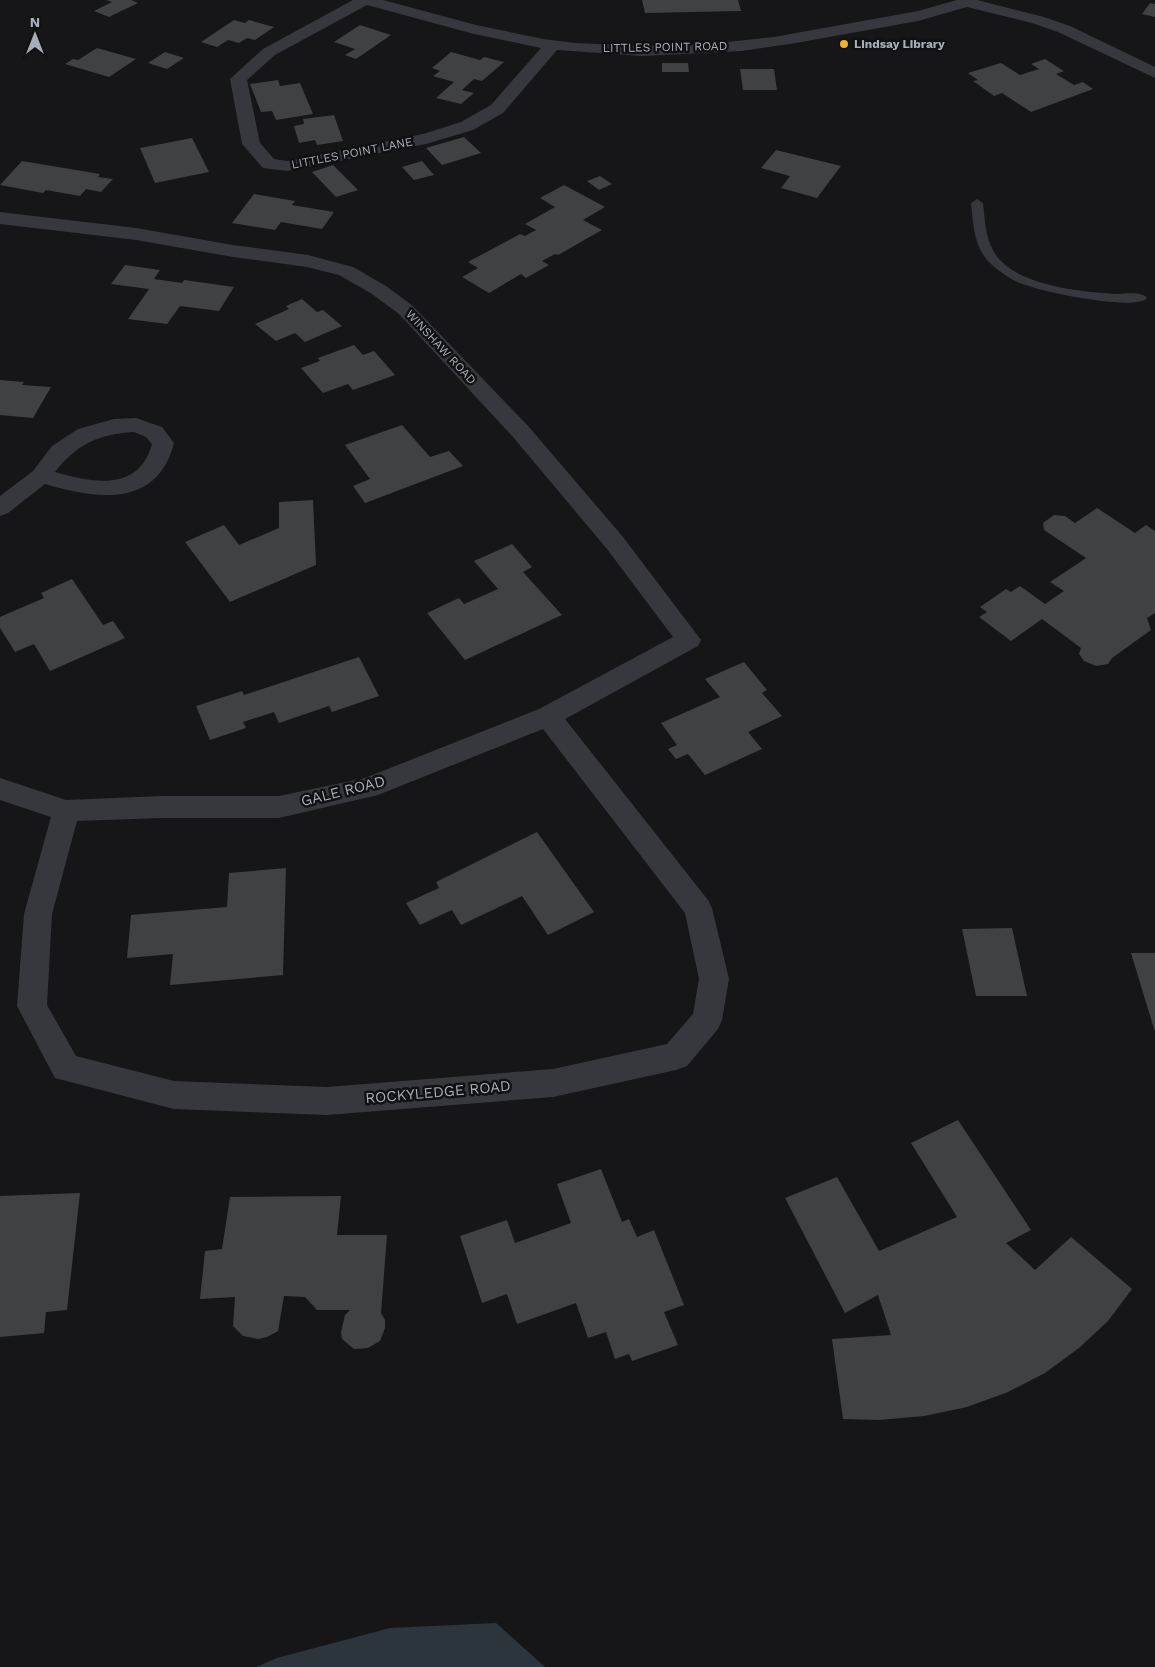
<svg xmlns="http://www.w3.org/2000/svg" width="1155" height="1667" font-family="'Work Sans',sans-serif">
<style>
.water{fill:#2c353c}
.building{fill:#404145}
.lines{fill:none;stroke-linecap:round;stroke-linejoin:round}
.lane{fill:#37383d;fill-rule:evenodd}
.street{fill:#37383d;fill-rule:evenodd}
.poi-dot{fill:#f2b134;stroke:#111113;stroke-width:2}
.labels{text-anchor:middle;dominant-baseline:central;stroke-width:5;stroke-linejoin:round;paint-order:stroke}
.far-poi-label{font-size:12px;font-weight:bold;fill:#a8adb8;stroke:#111113;text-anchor:start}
.far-street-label{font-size:12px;fill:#a8adb8;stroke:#111113}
.street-label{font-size:15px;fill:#a8adb8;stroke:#111113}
</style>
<rect width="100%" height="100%" fill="#161618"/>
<path class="water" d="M496,1623L545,1667H256L277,1658L390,1628Z"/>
<path class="building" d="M106,0H131L138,3L109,17L94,11L112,2Z
M642,0H738L741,11L645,13Z
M1150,3L1155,4V17L1142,14Z
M234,20L245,23L249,20L274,27L255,40L247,38L239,43L228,40L217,47L201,42Z
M360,25L391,35L356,59L345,55L355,49L334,42Z
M97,48L136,59L109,77L65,64L73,59L78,60Z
M165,52L184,58L167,69L148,63Z
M451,52L480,60L484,57L504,62L482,81L474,79L462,90L474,93L461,104L436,98L454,82L433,76L440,71L432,68Z
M1045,59L1064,71L1056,74L1074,85L1083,82L1093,89L1031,112L1002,93L994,96L973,81L978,80L968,73L1001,63L1020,75L1039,69L1031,64Z
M662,63H688L689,72H662Z
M740,69H774L777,90H743Z
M278,80L280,86L300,83L313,114L276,120L272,111L261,112L250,84Z
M334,115L343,141L317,145L315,140L299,143L294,126L304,124L303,119Z
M464,137L481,153L442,165L426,148Z
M192,138L209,172L155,183L140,148Z
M776,150L841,166L817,198L781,188L790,176L761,168Z
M22,161L100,174L98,177L113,179L101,192L86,189L80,196L46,190L43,193L0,185Z
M422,161L434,175L414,180L402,167Z
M333,165L358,190L336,197L312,172Z
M600,176L612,184L599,190L587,181Z
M564,185L605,207L583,220L602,230L558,255L555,254L542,261L549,265L526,278L521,274L489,293L462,277L478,268L468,262L520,234L525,236L536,230L525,224L555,207L540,198Z
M254,194L295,201L292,205L334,212L322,229L281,222L275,230L232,223Z
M125,265L160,270L154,279L182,283L184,280L234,287L219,311L180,306L167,324L128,319L149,289L111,284Z
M302,299L317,312L323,310L342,326L305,342L295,333L276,341L255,324L289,309L286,306Z
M354,345L363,355L374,351L395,375L353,390L348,384L323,393L301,368L320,361L318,358Z
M0,380L24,382L22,385L51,387L33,418L0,415Z
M402,425L430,457L449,451L463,466L365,503L353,486L370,479L345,445Z
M313,500L316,565L230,602L185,542L224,525L239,545L279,528V502Z
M1097,508L1135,533L1146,525L1155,531V613L1147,618L1151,630L1112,658L1108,664L1096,666L1084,661L1079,654L1081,648L1042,619L1011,641L979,617L987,612L980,607L1006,589L1011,592L1020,586L1045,604L1064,591L1050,582L1086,558L1044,530L1043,523L1054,515L1065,516L1075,523Z
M512,544L532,567L523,572L562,615L465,660L427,613L459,598L464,604L498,589L474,561Z
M72,579L103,625L113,621L125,638L50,671L34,644L15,652L0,628V617L44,598L41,593Z
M359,657L379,696L332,712L329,706L279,723L274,712L243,722L246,728L210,740L196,706L242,691L244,695Z
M744,662L767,690L762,693L782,716L748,732L762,749L705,775L688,754L676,759L668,749L677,745L661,723L720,697L705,679Z
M537,832L594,912L548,935L522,896L461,925L452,910L420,925L406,903L439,888L436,882Z
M286,868L283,975L170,985L173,954L127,958L131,915L227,907L229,873Z
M1012,928L1027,996H976L962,929Z
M1131,953H1155V1032Z
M958,1120L1031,1230L1006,1243L1035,1270L1071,1237L1132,1289L1108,1321L1079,1348L1045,1373L1008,1392L967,1407L924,1416L879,1420L843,1419L832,1339L891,1335L878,1295L845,1313L785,1198L837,1177L879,1251L957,1217L911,1143Z
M601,1169L622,1222L629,1219L637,1237L654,1230L684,1305L664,1312L678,1345L632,1361L629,1354L615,1359L606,1332L588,1338L576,1303L517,1324L507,1294L482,1303L460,1236L507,1220L515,1243L571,1223L557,1184Z
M80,1193L67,1310L46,1312L44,1333L0,1337V1196Z
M341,1196L337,1235H387L381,1313L385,1320V1328L380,1341L368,1348L354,1349L342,1339L341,1332L345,1315L350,1310H317L305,1297L284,1296L278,1331L267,1337L258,1339L243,1336L233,1326L235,1297L200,1299L205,1251L222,1249L230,1197Z"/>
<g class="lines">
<path class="lane" d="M977,199L983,203C985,219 985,237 994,252C1014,286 1082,292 1118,294C1127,294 1141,291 1147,298C1135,312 1038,291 1020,283C1008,278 997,270 988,261C974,246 973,223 971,203Z"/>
<path class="street" d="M353,0H383L476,25L543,39L575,43L642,46L709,44L774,37L918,11L957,0H977L1044,17L1070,26L1155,67V78L1058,32L1032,23L967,7L918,21L796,43L742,51L642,56L557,50L503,113L473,130L426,144L287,171L263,168L242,144L230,79L263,49ZM367,5L474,34L541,48L491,105L461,122L423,134L287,161L274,159L260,143L247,80L275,55Z
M0,212L136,228L233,245L308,255L353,267L386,286L413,306L529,427L623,537L701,640L698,646L565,719L708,900L712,908L729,979L722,1020L718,1029L687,1066L676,1070L553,1097L327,1115L174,1109L55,1078L17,1006L24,914L51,817L0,800V778L66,800L162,796H279L365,778L539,709L673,637L607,549L513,437L399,314L372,294L339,275L307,267L233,257L136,240L0,224ZM543,729L685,913L699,979L693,1014L667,1044L553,1069L327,1087L174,1081L76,1056L47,1005L52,914L77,821L162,818H279L378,795Z
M136,418L162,427L174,443C157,509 96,499 45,484L8,513L0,516V496L33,471L52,446L78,429L114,419ZM134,432L146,437L152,444C139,492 93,483 55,472C77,444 99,434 134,432Z"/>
</g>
<circle class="poi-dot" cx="844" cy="44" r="5"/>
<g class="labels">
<g class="far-poi-label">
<text x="854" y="44">Lindsay Library</text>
</g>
<g class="far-street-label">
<text transform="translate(665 47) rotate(-1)">LITTLES POINT ROAD</text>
<text transform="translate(352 153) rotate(-11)">LITTLES POINT LANE</text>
<text transform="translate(441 347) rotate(47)">WINSHAW ROAD</text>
</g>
<g class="street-label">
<text transform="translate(343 791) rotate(-14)">GALE ROAD</text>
<text transform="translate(438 1092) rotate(-5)">ROCKYLEDGE ROAD</text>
</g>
</g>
<g transform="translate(35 35)" stroke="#111113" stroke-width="4" paint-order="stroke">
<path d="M0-4L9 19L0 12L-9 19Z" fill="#a8adb8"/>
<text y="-8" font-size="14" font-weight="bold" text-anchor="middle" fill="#a8adb8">N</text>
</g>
</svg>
